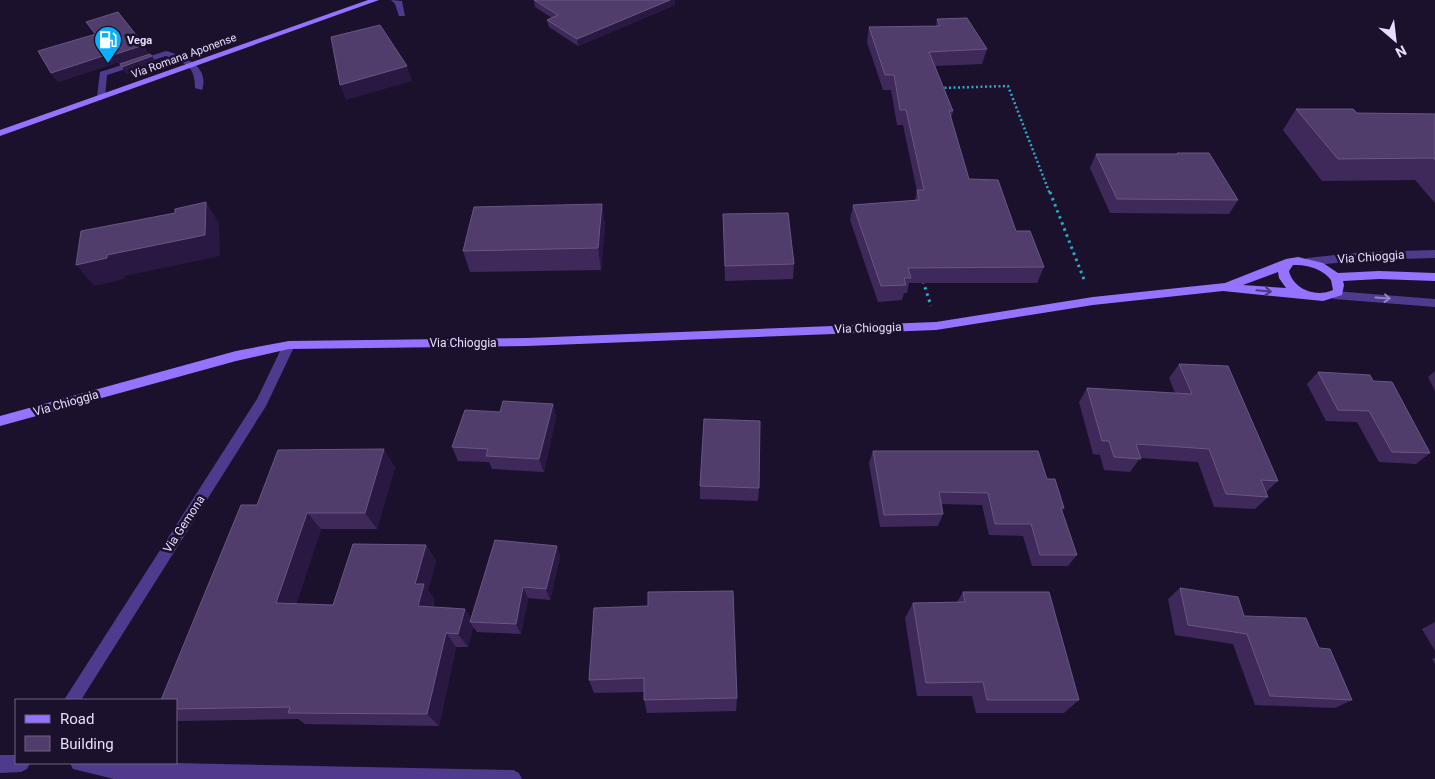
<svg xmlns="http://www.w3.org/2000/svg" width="1435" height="779" font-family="Roboto,sans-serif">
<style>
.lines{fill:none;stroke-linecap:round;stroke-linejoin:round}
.path-far1{stroke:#2daac3;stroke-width:2.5;stroke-dasharray:2 2.5;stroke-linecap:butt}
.path{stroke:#2daac3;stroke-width:3;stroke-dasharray:2.5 4;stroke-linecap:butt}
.lane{fill:#503a8d;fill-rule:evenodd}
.street{fill:#503a8d;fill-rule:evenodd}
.secondary{fill:#9673ff;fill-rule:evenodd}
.wall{fill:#3e295a}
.shaded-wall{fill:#291841}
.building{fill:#503d6c;stroke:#685683}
.oneway{stroke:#4d3881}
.oneway2{stroke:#9483c0}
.labels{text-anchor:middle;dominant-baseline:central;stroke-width:5;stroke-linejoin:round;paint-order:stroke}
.far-poi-label{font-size:11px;font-weight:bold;fill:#e8dcff;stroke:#1c112d;text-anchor:start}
.far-street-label{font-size:11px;fill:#e8dcff;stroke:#1c112d}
.street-label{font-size:12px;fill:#e8dcff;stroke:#1c112d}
</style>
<rect width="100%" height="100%" fill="#1c112d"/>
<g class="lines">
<path class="path-far1" d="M940,88L1008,86L1050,194"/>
<path class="path" d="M1050,192L1085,282
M923,281L931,306"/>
<path class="lane" d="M391,0L402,1L405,16H399L395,4Z
M166,51C184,56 210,66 202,90L195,88C195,65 185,63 166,56L107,75L105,97L101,100L97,97L100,72Z"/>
<path class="street" d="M1435,250V258L1364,260L1307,266L1302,262L1307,258L1364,252Z
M1334,291L1435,299V307L1334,299L1328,295Z
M289,341L295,345L266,406L81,700H64L257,399L283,345Z
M0,755H16V763H30L27,769L21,772L0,773Z
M70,763H175L513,770L519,773L522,779H114L73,769Z"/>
<path class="secondary" d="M368,0H379L0,136V130Z
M1298,257L1323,263L1338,273L1379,271L1435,273V281L1379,279L1343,281L1344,285L1342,295L1323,301L1223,291L1093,305L936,330L527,346L289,349L236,361L0,426V416L236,351L289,341L527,338L936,322L1093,297L1225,283L1286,259ZM1293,265C1307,264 1323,269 1331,280L1333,290C1316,298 1293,289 1289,271ZM1278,272L1279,278L1286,288L1243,285Z"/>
</g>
<path class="wall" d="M534,0H675V5L578,46L549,27L547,20L552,18L535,7Z
M937,19L987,49L982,64L935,66L953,111L951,119L969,179L1016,231L1044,267L1037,283H909L907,293H904L902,300L878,302L850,220L853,205L915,200L917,191L903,125H897L891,90H883L867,42L869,27L936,26Z
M86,22L149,54L119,64L118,62L58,82L51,73L94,34Z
M1296,109L1357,113L1435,114V203L1415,180L1322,181L1283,130Z
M1177,153L1238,200L1229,214L1110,213L1090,168L1096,154H1176Z
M602,204L605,226L601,270L470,272L463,251Z
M723,214L794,264L793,279L725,281Z
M1179,364L1278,481L1266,492L1268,497L1255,509L1214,507L1198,462L1140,458L1130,472L1104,470L1100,455L1093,454L1079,402L1087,388L1175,393L1169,378Z
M1435,371V391L1428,377Z
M1318,372L1373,381L1430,453L1416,464L1379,462L1357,422L1326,421L1307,384Z
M553,404L556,417L544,472L492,469L489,462L458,461L452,447L500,412Z
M873,451L1047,479L1064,508L1062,511L1077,555L1068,566H1032L1023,536L989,535L982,505L942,504L943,514L938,526L880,527L869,463Z
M395,467L377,529H321L296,604L333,605L426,545L436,561L428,590L434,599L433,607L471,619L557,546L560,557L550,600L528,598L521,634L477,632L473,627L468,647H456L439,726L305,724L298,719L179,721L176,720V700L257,505Z
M700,486L759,488L758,501L700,499Z
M1180,588L1319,648L1352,700L1335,708L1255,705L1233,644L1175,635L1168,599Z
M963,592L1079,700L1064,713H976L972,696H917L905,618L913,603L957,602Z
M594,608L737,698L736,711L647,713L644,700V692L594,693L589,680Z
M1435,622V651L1422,629Z
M1435,658V664L1432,659Z"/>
<path class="shaded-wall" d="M670,0H675V5L578,46L577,39Z
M144,45L149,54L119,64L113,55Z
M112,53L118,62L58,82L51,73Z
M152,56L157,64L126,74L122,67Z
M407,66L412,81L346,100L340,85Z
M206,202L219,223L220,256L125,276L124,279L94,286L76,265L107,255Z
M602,204L605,226L601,270L598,248Z
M553,404L556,417L544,472L539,459Z
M384,449L395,467L377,529L365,513Z
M307,513L321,529L292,618L276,603Z
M426,545L436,561L428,590L434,599L429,620L418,606L415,584Z
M557,546L560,557L550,600L546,589Z
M523,587L528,598L521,634L516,624Z
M465,609L474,622H470L473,627L468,647L458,634Z
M446,633L456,647L439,726L427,714Z"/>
<path class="building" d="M534,0H670L577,39L547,20L558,15Z
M118,12L144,45L113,55L112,53L51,73L38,51L96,34L86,22Z
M967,18L987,49L929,52L953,111H949L969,179L998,180L1016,231H1030L1044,267L908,268L911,278H904L906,285L881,286L853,205L919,200L917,190H924L906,110H900L894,75H885L869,27L940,26L937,19Z
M380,25L407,66L340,85L331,37Z
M150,54L152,56L122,67L120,64Z
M1296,109H1353L1357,113L1435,114V160L1433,158L1338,159Z
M1177,153H1209L1238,200L1117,199L1096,154H1178Z
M206,202L205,235L107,255V258L76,265L81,231L175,213V209Z
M602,204L598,248L463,251L474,207Z
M788,213L794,264L725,266L723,214Z
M1179,364L1228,366L1278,481L1261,480L1268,497L1226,494L1209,449L1136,444L1141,459L1114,457L1109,441H1102L1087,388L1192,394Z
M1318,372L1370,375L1373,381L1392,382L1430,453L1392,452L1369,411L1338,410Z
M503,401L553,404L539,459L486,456L488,449L452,447L465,410L500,412Z
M704,419L760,421L759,488L700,486Z
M384,449L365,513H307L276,603L333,605L353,544L426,545L415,584H424L418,606L465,609L458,634L446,633L427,714L288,713L290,707L176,709V700H161L241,505H257L278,450Z
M873,451H1038L1047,479H1055L1064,508H1061L1077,555H1040L1031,524H995L988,493L939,492L943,514L884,515Z
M495,540L557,546L546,589L523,587L516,624L470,622Z
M1180,588L1238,597L1244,616L1306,618L1319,648L1330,649L1352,700L1270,696L1247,634L1188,625Z
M733,591L737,698L644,700V678L589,680L594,608L648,606V592Z
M963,592H1049L1079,700H987L983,682L926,683L913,603L965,602Z"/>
<defs><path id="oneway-shaft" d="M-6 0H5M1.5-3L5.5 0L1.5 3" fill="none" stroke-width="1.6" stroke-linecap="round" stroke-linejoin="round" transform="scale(1.25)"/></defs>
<use class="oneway" href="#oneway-shaft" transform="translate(1264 291) rotate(5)"/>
<use class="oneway2" href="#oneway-shaft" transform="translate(1383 298) rotate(4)"/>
<defs>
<symbol id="fuel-pin" viewBox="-11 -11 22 30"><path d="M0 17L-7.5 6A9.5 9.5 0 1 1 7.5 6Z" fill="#08b0ff" stroke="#1c112d"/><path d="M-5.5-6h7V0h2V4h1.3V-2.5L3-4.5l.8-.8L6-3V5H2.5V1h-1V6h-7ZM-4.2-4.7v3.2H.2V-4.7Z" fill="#fff"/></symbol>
</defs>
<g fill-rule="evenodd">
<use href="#fuel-pin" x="92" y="24" width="32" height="43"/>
</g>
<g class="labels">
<g class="far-poi-label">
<text x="127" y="40">Vega</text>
</g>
<g class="far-street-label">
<text transform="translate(184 56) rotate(-20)">Via Romana Aponense</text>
</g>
<g class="street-label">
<text transform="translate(1371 257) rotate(-4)">Via Chioggia</text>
<text transform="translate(868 328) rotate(-2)">Via Chioggia</text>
<text x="463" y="343">Via Chioggia</text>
<text transform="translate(66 403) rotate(-16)">Via Chioggia</text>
<text transform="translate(184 524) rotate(-57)">Via Gemona</text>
</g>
</g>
<rect x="15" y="699" width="162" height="65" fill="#1c112d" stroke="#6e6281"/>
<rect x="25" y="715" width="25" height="8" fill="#9673ff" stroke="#6e6281"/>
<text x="60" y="724" font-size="15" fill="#e8dcff">Road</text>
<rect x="25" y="736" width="25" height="15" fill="#503d6c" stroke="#6e6281"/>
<text x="60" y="749" font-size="15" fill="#e8dcff">Building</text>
<g transform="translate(1395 40) rotate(152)" stroke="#1c112d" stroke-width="4" paint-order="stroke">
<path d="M0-4L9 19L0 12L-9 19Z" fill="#e8dcff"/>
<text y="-8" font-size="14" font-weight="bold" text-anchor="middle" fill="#e8dcff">N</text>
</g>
</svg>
